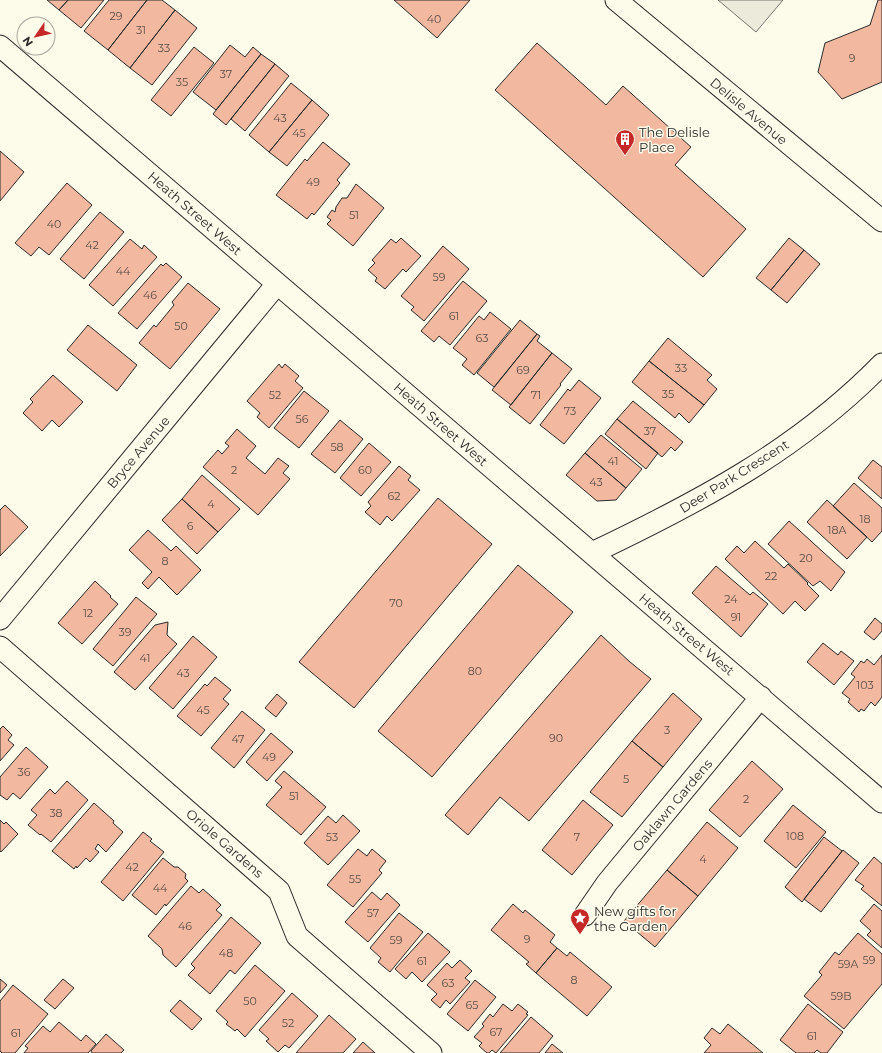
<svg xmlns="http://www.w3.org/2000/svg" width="882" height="1053" font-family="Montserrat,sans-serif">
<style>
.parking{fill:#eceadb;stroke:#74746e}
.building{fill:#f2b8a0;stroke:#2b2b2b}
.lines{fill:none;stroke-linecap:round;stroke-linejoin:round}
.minor-casing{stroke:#2b2b2b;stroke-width:23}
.minor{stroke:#fdfbea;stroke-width:21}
.labels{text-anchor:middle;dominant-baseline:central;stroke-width:3;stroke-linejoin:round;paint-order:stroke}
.number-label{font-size:11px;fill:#5d4e48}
.street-label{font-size:13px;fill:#2b2b2b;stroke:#fdfbea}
.poi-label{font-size:13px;fill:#2b2b2b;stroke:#fdfbea;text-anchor:start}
</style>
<rect width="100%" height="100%" fill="#fdfbea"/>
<path class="parking" d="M718,0H783L756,32Z"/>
<path class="building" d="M47,0H68L59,10Z
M68,0H104L81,28L59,10Z
M109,0H147L108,50L84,31Z
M147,0H162L175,10L130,68L108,50Z
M394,0H470L437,38Z
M878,0H882V82L842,99L818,72L825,43L870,25Z
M175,10L197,28L152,85L130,68Z
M537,43L606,105L623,86L691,147L675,165L746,229L703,277L495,90Z
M230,45L245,57L253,47L261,54L216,110L193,92Z
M194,47L214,63L171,116L151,100Z
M261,54L275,64L226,125L213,114Z
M275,64L289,76L245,131L231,119Z
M291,83L312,100L269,152L249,135Z
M312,100L329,115L287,166L269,152Z
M323,142L350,164L337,180L340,183L314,215L312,213L307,219L276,195L305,159L307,161Z
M0,151L24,172L0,201Z
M67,183L92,205L49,255L39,247L31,256L15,243Z
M356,184L384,208L353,246L327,224L331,220L327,217L332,210L335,212L336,207L342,198H347Z
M100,212L124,232L84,279L60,259Z
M401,238L421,256L406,272L403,269L385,289L375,281L377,278L368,270L375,263L372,260L391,239L396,243Z
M789,238L804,250L771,290L756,278Z
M130,239L142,249L144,245L157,257L113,306L89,285Z
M443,246L469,269L424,321L411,310L414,307L401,296Z
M804,250L820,264L787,303L771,290Z
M166,263L182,277L137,329L118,313L161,264L163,266Z
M463,281L487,301L450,345L439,336L434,342L421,331Z
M188,283L220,309L170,369L139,343L154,325L156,327L174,305L172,302Z
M490,312L511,329L474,375L462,365L467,359L453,348L479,316L484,320Z
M520,320L537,334L494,387L477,373Z
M88,325L137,365L117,391L67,350Z
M537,334L540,336L537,341L552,353L511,405L492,390Z
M668,338L712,375L707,380L717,389L704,405L649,361Z
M552,353L572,369L560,384L561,385L530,424L509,407Z
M649,361L704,405L689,423L679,413L675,418L632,382Z
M279,364L282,368L285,364L299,376L295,381L303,388L269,428L257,417L260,413L247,401Z
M53,375L83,402L59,427L52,420L42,431L23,413L33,402L30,399Z
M579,380L601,398L564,444L540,425L568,389L570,391Z
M304,391L329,411L299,448L274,428Z
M633,401L683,442L675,451L671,447L662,457L617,419Z
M617,419L658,453L646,469L605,434Z
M340,420L363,439L335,473L311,454Z
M237,429L256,446L246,458L265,474L278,458L289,466L283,473L290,479L258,515L203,467L218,450L222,454L229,446L225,443Z
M601,435L642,469L626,488L585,453Z
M369,443L391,462L361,496L340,478Z
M585,453L626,488L616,500L597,501L566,475Z
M873,460L882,467V499L858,478Z
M399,466L411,476L408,480L420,490L392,521L387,516L380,525L365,512L371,506L368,502Z
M202,475L240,509L218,532L182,499Z
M854,483L882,508V531L872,542L833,506Z
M438,498L492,544L354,708L299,662Z
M182,499L218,532L197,554L162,520Z
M827,500L867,537L847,559L807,522Z
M5,505L28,527L0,556V510Z
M789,521L845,572L831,591L820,581L813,586L768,544Z
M148,530L171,551L176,546L201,570L177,595L159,577L148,589L142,583L152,572L129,550Z
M755,541L784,568L788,564L808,583L807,584L819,596L805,611L795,601L783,614L725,559L737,546L744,553Z
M518,565L573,612L432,777L378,731Z
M716,566L750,595L753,592L768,604L741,637L692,593Z
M95,581L111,596L110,597L118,604L82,644L58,623Z
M136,597L157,614L113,666L93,649Z
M875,618L882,624V631L874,640L864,632Z
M168,622L167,635L177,644L135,690L114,672L155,625Z
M601,635L630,662L651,679L529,821L500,797L468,835L445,815Z
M193,636L217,657L173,709L149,688Z
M823,643L838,655L841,651L854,661L834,685L807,662Z
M882,655V697L875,706L871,702L864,711L861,709L859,712L848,702L850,699L842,693L855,677L851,674L861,661L864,663L867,659L874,665Z
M215,677L231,690L223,699L229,704L201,736L177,716L205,684L207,686Z
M673,693L702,719L663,767L632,741Z
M277,694L287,703L276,717L265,708Z
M242,711L265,730L234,768L211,748Z
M3,726L12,735L8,740L14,745L0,761V729Z
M271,733L293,752L267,781L246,762Z
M632,741L663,767L622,817L590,792Z
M26,747L48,767L20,799L13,793L7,800L0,795V777Z
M752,761L783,789L740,837L709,810Z
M284,771L326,807L301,835L266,805L282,787L275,781Z
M67,781L88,800L51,842L41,834L40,835L28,825L37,815L31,810L50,789L55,794Z
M583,800L613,825L572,875L542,850Z
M94,803L114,821L113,823L123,832L106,852L98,844L95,849L99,852L90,862L86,858L77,868L76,866L74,869L52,851Z
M793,805L826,832L796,868L764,841Z
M343,815L360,831L328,865L304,843L328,816L336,823Z
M0,820L4,824L6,822L18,834L1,852L0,851Z
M707,822L738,848L698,896L667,870Z
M143,832L152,839L150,841L164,852L123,901L101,882Z
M824,837L842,851L802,902L785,887Z
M358,849L367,856L372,849L386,861L379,870L382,873L353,907L327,885Z
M843,850L859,863L821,912L804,899Z
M874,857L882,864V906L861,889L864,886L855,880Z
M163,858L174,867H178L186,874L185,878L188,881L166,906L165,904L156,915L132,895Z
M667,870L698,896L655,947L624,921Z
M191,886L199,893L203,889L221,905L216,910L222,915L176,967L163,955L162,949L148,936Z
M372,892L381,900L387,893L400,905L368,942L345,922Z
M513,904L523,913L525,910L555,935L550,942L557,948L536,973L526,964L529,962L491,930Z
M874,904L882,911V948L867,935L871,931L860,921Z
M399,913L423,932L390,972L378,962L381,958L370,948Z
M231,917L261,943L235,974L230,970L210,994L188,975L195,968L191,964Z
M428,933L450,952L422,982L412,972L406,979L395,969Z
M858,933L882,954V984L844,1029L804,996L822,975L819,972L835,952L839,955Z
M557,948L567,956L570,952L612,987L587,1016L536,973Z
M460,960L472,971L465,978L470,982L450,1004L446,1000L440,1008L431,1000L437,994L427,985L447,963L452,968Z
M255,965L285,991L245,1037L237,1029L235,1031L226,1024L228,1022L216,1011Z
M0,979L7,985L0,993Z
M63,979L74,988L55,1009L44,1000Z
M475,980L496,997L468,1031L447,1014Z
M13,985L48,1014L15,1053H2L0,1051V1001Z
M292,993L318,1016L289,1048L285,1045L278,1052L266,1041L269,1039L259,1030Z
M180,1000L202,1019L192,1030L170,1011Z
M503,1004L512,1011L518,1004L528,1012L526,1014L528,1015L496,1053L492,1050L489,1053H487L479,1046L482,1043L474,1037L484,1026L482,1024L490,1014L493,1017Z
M808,1004L843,1032L827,1053H821L817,1050L814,1053H796L780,1040Z
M329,1015L356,1039L343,1053H296Z
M531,1017L553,1036L539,1053H500Z
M59,1022L81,1041L86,1035L96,1044L88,1053H24L28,1048L25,1046L43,1026L50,1032Z
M728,1024L763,1053H704L711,1045L704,1038L712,1028L720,1034Z
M106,1034L124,1050L121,1053H92L91,1051Z
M363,1042L375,1053H353Z
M552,1044L563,1053H545Z"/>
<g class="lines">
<defs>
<path id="minor" d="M616,0L882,221
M0,46L882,802
M592,553C699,502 798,450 882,364
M0,619L277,284
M0,647L279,891L297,936L431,1053
M585,915L607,883L761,697"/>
</defs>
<use href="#minor" class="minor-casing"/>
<use href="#minor" class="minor"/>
</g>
<defs>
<symbol id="building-pin" viewBox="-11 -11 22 30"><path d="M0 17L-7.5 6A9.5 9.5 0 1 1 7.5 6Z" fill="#c62828" stroke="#fdfbea"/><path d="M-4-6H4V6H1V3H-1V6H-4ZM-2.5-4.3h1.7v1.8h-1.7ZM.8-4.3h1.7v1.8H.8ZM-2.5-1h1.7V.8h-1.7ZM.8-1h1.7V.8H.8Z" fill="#fff"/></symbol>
<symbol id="sight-pin" viewBox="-11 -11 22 30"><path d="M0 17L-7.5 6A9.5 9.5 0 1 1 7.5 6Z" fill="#c62828" stroke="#fdfbea"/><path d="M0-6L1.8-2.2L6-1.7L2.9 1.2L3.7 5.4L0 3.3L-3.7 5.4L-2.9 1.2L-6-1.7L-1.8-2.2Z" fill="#fff"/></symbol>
</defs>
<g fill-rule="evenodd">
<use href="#building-pin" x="614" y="128" width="22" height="30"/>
<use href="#sight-pin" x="569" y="907" width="22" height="30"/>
</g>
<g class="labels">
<g class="number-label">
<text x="116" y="16">29</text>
<text x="434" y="19">40</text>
<text x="141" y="30">31</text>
<text x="164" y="48">33</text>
<text x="852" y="58">9</text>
<text x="226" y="74">37</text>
<text x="182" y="82">35</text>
<text x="280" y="118">43</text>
<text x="299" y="133">45</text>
<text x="313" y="182">49</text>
<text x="354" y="215">51</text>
<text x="54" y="224">40</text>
<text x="92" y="245">42</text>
<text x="123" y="271">44</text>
<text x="439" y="277">59</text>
<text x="150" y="295">46</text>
<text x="454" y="316">61</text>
<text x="181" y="326">50</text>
<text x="482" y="338">63</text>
<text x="681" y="368">33</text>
<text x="523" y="370">69</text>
<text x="668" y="394">35</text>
<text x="275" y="395">52</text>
<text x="536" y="395">71</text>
<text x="570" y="411">73</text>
<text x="302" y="419">56</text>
<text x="650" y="431">37</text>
<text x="337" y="447">58</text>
<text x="613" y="461">41</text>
<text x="234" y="470">2</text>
<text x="365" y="470">60</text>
<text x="596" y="482">43</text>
<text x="394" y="496">62</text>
<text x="211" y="504">4</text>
<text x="865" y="519">18</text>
<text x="190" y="526">6</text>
<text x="837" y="530">18A</text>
<text x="806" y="558">20</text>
<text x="165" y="561">8</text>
<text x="771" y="576">22</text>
<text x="731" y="599">24</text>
<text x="396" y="603">70</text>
<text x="88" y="613">12</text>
<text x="736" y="617">91</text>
<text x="125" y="632">39</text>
<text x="145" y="658">41</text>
<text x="475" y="671">80</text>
<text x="183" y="673">43</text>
<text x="865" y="685">103</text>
<text x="203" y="710">45</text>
<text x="667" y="730">3</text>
<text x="556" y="738">90</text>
<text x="238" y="739">47</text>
<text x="269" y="757">49</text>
<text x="24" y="772">36</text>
<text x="626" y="779">5</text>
<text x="294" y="796">51</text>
<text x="746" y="799">2</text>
<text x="56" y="813">38</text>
<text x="795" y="836">108</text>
<text x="332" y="837">53</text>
<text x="577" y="837">7</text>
<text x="703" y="859">4</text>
<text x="132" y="867">42</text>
<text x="355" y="879">55</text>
<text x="160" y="888">44</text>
<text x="373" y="913">57</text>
<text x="185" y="926">46</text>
<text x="527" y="939">9</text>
<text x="396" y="940">59</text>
<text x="226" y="953">48</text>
<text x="869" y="960">59</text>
<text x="422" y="961">61</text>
<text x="848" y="964">59A</text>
<text x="574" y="980">8</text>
<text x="448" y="983">63</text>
<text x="841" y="996">59B</text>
<text x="250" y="1001">50</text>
<text x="472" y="1005">65</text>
<text x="288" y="1023">52</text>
<text x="496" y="1032">67</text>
<text x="16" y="1033">61</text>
<text x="812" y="1036">61</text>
</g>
<g class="street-label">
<text transform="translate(749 111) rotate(40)">Delisle Avenue</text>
<text transform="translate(195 213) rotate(41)">Heath Street West</text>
<text transform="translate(441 424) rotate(41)">Heath Street West</text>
<text transform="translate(138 452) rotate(-50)">Bryce Avenue</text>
<text transform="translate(734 476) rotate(-32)">Deer Park Crescent</text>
<text transform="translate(687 634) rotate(40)">Heath Street West</text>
<text transform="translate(672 805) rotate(-50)">Oaklawn Gardens</text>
<text transform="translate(225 843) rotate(41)">Oriole Gardens</text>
</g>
<g class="poi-label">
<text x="639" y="132">The Delisle<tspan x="639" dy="15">Place</tspan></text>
<text x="594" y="911">New gifts for<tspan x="594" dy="15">the Garden</tspan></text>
</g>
</g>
<g transform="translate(36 36) rotate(236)"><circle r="19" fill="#fdfbea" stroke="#a9a89e"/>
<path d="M0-3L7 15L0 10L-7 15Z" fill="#c62828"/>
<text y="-6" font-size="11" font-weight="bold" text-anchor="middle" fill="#2b2b2b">N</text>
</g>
</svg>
